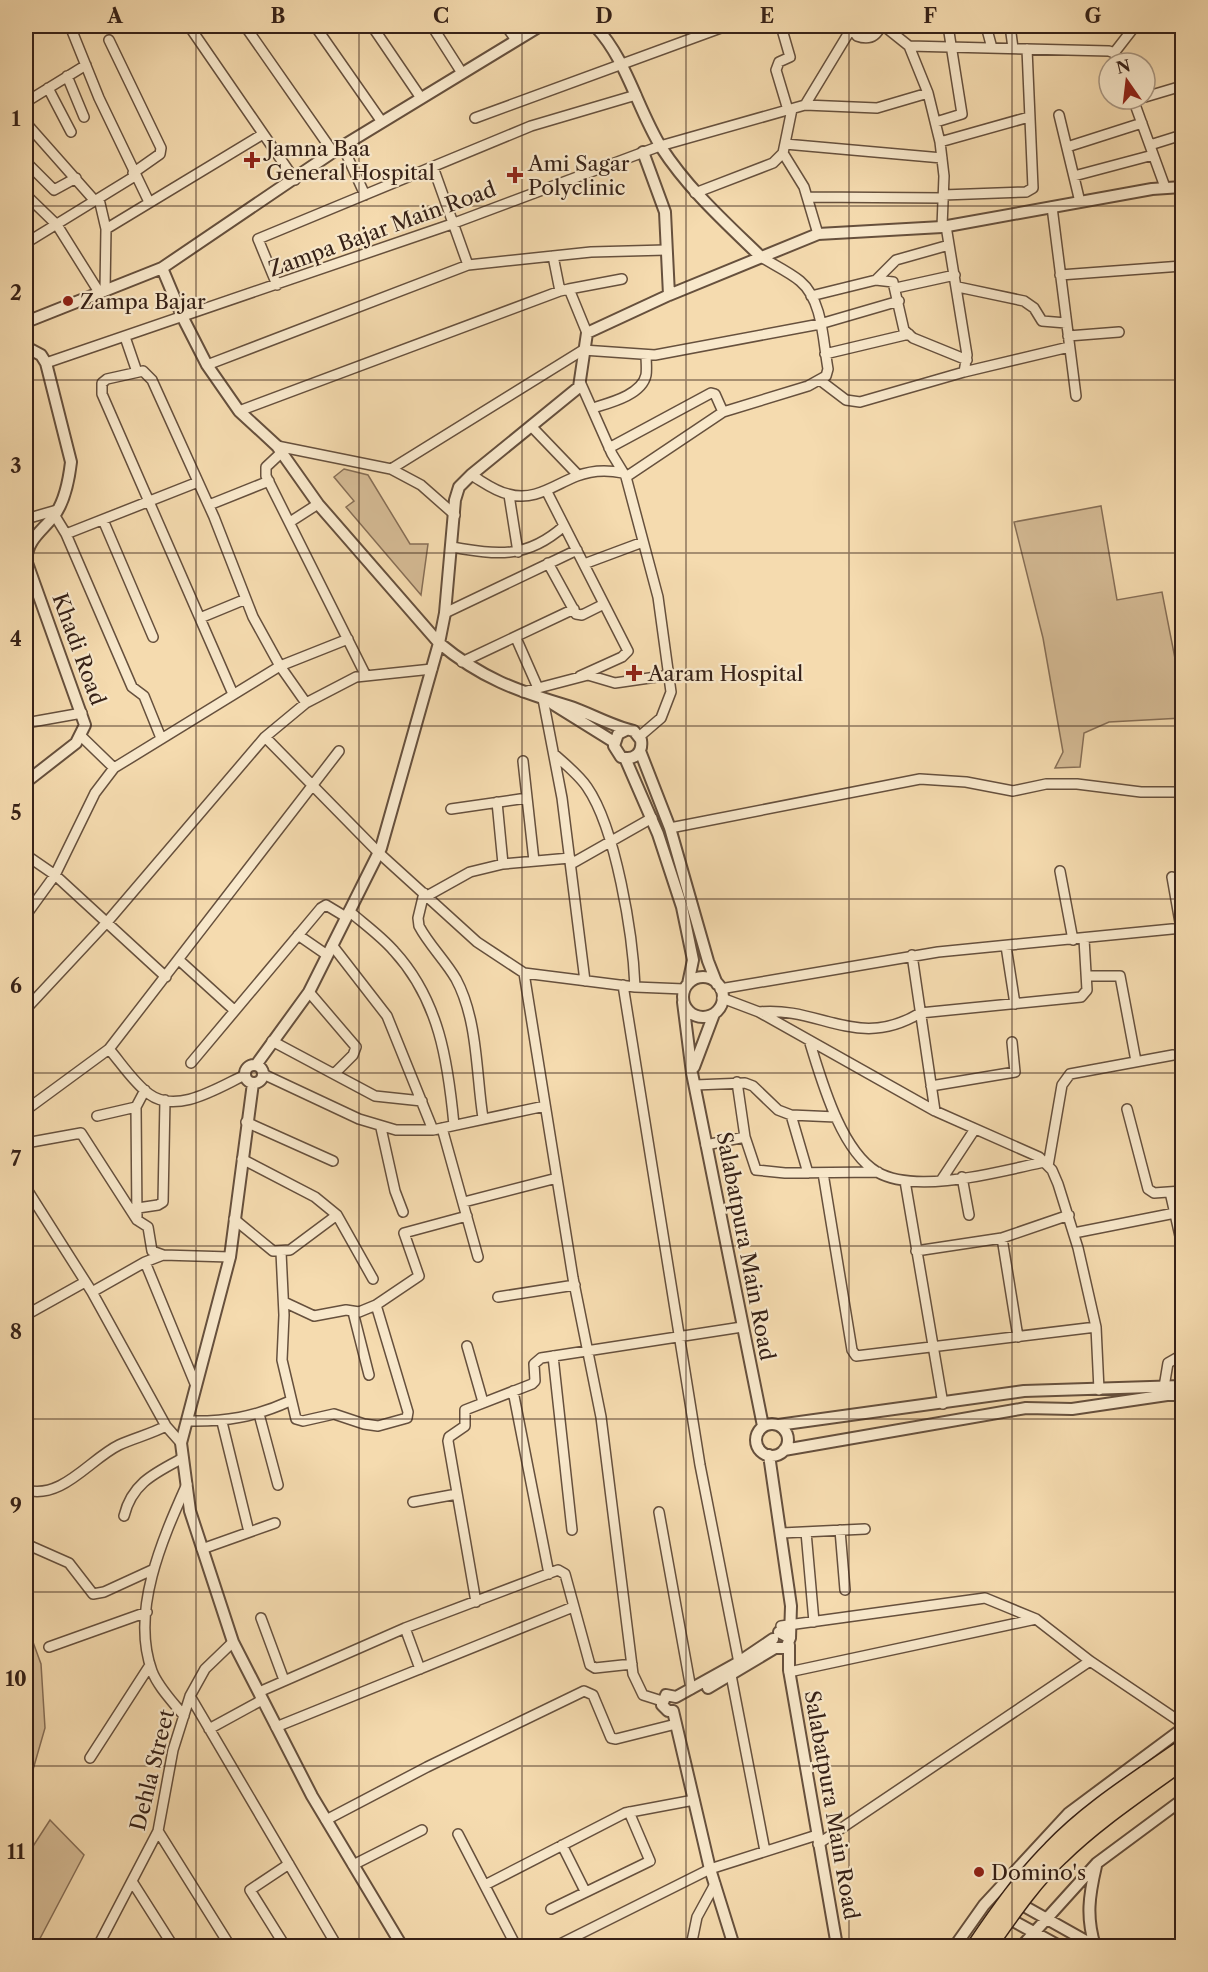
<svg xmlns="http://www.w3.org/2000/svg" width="1208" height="1972" font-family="'Libre Caslon Text',serif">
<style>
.green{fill:#d5bb95;stroke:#866e56;stroke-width:1.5}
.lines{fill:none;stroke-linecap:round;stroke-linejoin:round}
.minor-casing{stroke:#66503d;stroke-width:12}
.tertiary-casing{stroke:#66503d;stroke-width:14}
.minor{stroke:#f8e8cb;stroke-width:9}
.tertiary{stroke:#f8e8cb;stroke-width:10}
.trunk-bridge-casing{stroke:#362117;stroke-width:18;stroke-linecap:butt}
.trunk-bridge{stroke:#f5dbaf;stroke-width:15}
.grid{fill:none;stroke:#362117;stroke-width:1.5;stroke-opacity:0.55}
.poi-dot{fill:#8f2418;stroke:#f8e8cb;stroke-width:2}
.labels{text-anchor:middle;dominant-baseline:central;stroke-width:4.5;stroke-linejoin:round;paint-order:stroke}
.poi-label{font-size:21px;fill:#362117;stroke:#f8e8cb;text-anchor:start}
.street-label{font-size:21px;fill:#362117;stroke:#f8e8cb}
.neatline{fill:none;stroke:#362117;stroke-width:2}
.grid-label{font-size:20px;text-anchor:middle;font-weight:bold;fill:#362117}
</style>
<rect width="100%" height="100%" fill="#f5dbaf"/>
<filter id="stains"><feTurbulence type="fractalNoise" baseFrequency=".00333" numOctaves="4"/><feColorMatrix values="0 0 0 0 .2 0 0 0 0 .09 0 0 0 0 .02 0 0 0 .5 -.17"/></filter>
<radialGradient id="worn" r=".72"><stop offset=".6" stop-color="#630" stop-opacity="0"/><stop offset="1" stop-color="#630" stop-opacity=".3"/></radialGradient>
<path class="green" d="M344,469L368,475L410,544H428L421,595L346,507L354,501L334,477Z
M1101,506L1117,600L1162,592L1182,694V718L1109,722L1084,733L1080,767L1055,768L1063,752L1043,638L1014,522Z
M26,1623L41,1664L45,1728L26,1794Z
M50,1820L84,1855L36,1946H26V1857Z"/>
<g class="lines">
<defs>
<path id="minor" d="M70,26L99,98L149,202
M189,26L295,180
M245,26L333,152
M315,26L382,122
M372,26L421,98
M432,26L462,73
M506,26L516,40
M781,26L790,57L779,62L776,70L788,110
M850,26L857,36C868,40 876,37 881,26
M884,26L909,46L928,93L940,142L944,176L942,227
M986,26L992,48
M1010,26L1013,48
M109,40L161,148L160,154L133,173
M909,46L1109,51L1114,53L1120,63
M1114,53L1135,26
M67,76L84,117
M48,88L71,132
M1145,97L1182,86
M1133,99L1165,187
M26,102L86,65
M805,105L877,108L928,93
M1059,115L1080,202
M475,118L726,26
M936,122L962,114L948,26
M26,123L95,201
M940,142L1029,117
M785,144L942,158
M1150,145L1182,135
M343,147L365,195
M1067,147L1142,123
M783,153L804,187L818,234
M26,162L54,190L76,178
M433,167L468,265
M1074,176L1153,155
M695,193L773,163L783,153L792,109
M26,195L57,225L99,292
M943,195L1026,192L1033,188L1027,49
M808,197L943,198
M99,199L106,229L105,290
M1052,207L1076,396
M106,229L263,134
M26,243L135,176
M553,256L560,291L569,289L587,333
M1060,275L1182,266
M876,280L896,260L949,245
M277,285L258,239L531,126L636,95
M958,287L1024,301L1034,308L1042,321L1066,323
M896,288L955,275
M569,289L622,279
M811,296L876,280L893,282L904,330L913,338L967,360
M1068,336L1119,332
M125,337L137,372
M825,354L909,334
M46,363L449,225L660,146L805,105L851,29
M207,365L468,265L591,252L666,250
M964,372L1069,347
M821,381L846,400L860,402L964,372L967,355L946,226
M581,384L612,454L626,477L658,597L671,692L661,718L640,736
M593,408C609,403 642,395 646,375C647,369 646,361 646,355
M239,411L560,291
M531,426L578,475
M277,446L391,469L421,485L455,515
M609,448L711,393L715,394L723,412
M282,452L266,467V476L365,674
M391,469L583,350L655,355L820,324L899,301
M471,475C482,481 494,491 508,494C534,502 554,485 577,476C592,470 609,470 623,473
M626,477L723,412L808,386L826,376L828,369C823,342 823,300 800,281C789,272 774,265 761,257
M547,492L628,651L622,657L580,676
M509,495L518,552
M209,505L269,481
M55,516L66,534L132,687L144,696L161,738
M26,519L57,510
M103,520L153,637
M290,522L318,504
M66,534L198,482
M452,547C498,555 527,559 564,526
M548,563L576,614L582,615L604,604
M584,564L643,542
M445,613L577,550
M200,618L246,599
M516,638L538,688
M462,662L574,609
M523,692L588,675L615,683L670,675
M233,694L102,394V383L107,379L143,371L152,380L214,517L253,617L280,666L306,703
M543,699L562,798L585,981
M26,723L82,713
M81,736L114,768
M265,737L379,853L477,942L524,973L635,987L684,989
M554,754C565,764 579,775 587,787C616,829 633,935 635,987
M523,761L534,861
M497,802L503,864
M451,809L527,798
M670,828L920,779L966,782L1013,791L1046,784H1077L1141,792H1182
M26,855L55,875L166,977
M571,864L652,818
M1060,871L1073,940
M1172,877L1181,928
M424,893L418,918L419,926C429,945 445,960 456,979C478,1020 476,1073 483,1118
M427,896L470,872L503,864L570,858
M349,911C364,924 381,936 394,951C439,1000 448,1061 454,1125
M26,915L55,875L95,793L114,768L280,666L348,639
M298,935L327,955
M332,945L387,1016L433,1130
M1006,946L1015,1004
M912,955L935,1111
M179,960L234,1010
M524,973L573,1278L601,1417L633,1674L643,1695L662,1701
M1088,976H1120L1136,1061
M623,985L700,1465L740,1668
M720,989L938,952L1182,928
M309,992L356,1047L353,1055L335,1073
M722,998L759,1012L935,1111L1039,1157L1052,1170L1058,1184L1078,1248L1096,1327L1099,1390
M26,1009L108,921L265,737L306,703L356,677L432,669
M759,1012C820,1006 858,1051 920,1013L1081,997L1087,990L1084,939
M809,1040C821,1078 840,1150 877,1172C917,1195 1001,1171 1044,1162
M272,1041L375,1096L422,1101
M109,1049C121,1063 134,1083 149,1094C177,1115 219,1087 245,1075
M191,1063L321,908L326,905L346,917
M263,1074L359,1119L396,1130H433L545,1106
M737,1082L745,1137L756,1170L785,1173L878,1172
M695,1085L745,1083L753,1086L778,1110L791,1115L836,1117
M931,1086L1015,1072L1012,1042
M1182,1102V1103
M1127,1109L1148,1189L1154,1193L1182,1191
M26,1110L109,1049L339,751
M791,1115L808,1173
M97,1116L136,1107
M246,1122L333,1161
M381,1128L395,1191L403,1212
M442,1128L478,1257
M26,1143L81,1133L137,1220L148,1227L152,1251L163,1255
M706,1145L745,1137
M242,1159L315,1197L337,1215L373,1279
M1048,1166L1062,1085L1070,1074L1173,1055
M823,1173L852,1350L856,1356L1096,1327
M962,1177L969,1215
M942,1179L975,1129
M905,1181L943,1404
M26,1188L92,1292L166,1426L181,1443
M1170,1192L1182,1245
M464,1202L557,1178
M138,1208L158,1205L163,1202L165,1100
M234,1219L273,1251L290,1250L337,1215
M137,1220L136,1107L145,1090
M1074,1233L1175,1213
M1002,1238L1018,1337
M916,1251L1002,1238L1069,1215
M281,1252L284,1315L282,1360L296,1419L303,1421L334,1414L364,1424L378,1426L407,1418L408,1412L376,1305
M145,1262L196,1386
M92,1292L145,1262L163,1255L230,1257
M498,1297L575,1285
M284,1302L314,1316L346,1310L359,1312L376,1305L419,1276L404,1233L467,1216
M353,1312L369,1375
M26,1315L85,1282
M467,1346L483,1402
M553,1356L572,1530
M1164,1387L1168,1363L1182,1355
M513,1391L549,1574
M259,1414L278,1485
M187,1421C225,1422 255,1417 290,1401
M222,1422L249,1532
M26,1490C62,1500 90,1459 119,1445C134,1438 151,1434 166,1426
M413,1502L457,1494
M659,1512L691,1689
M124,1516C132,1483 155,1473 183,1458
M840,1530L845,1590
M806,1532L814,1622
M782,1533L865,1529
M26,1544L69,1563L93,1594L104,1592L152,1570
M202,1549L275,1523
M476,1602L448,1441L449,1437L465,1426V1410L532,1384L535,1381L534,1364L541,1358L742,1327
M261,1618L284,1680
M781,1626L985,1598L1036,1619L1090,1661L1182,1723
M405,1628L420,1669
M49,1647L147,1612
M789,1672L1036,1619
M731,1675L765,1851
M259,1692L405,1628L558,1570L565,1574L590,1665L595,1668L632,1664
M190,1696L337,1946
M184,1716C173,1702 158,1687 152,1671C130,1611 163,1538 187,1484
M276,1727L573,1607
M209,1729L262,1700
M90,1758L150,1665
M326,1820L427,1767L584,1691L593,1695L611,1738L616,1739L676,1724
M158,1831L230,1946
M458,1834L516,1946
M818,1844L1090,1661
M562,1845L585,1891
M353,1865L422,1830
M133,1883L173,1946
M485,1885L625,1813L694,1800
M551,1909L650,1861L629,1812
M98,1946L158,1831L173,1750L190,1696L205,1669L233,1642
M285,1946L250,1890L289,1864
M556,1946L710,1869L817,1835
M691,1946L697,1917L715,1884"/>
<path id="tertiary" d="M595,26C627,60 637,108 661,147C688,189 725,222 761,257
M643,152L665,212L669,295
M162,268L183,318L207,365L239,411L277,446L318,504L439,643C481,678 517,691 568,706C590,713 611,726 634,731L641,740C643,753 634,761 621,757L614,746L618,734L626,730
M26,322L162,268L333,152L540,26
M26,347L41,355L46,363L71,462C69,479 64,504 53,517C41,532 28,539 26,560L85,725L76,743L26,782
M553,704L614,742
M640,751L670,828L708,961L717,984
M625,758L658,834L682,907L693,960L688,984
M683 997a20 20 0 1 1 40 0a20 20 0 1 1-40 0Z
M683,1002L692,1073L763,1426
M256,1065L309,992L381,848L439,643L445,613L455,500L459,487L471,475L579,387L587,333L669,295L818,234L942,227L1152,189L1182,187
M245 1074a9 9 0 1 1 18 0a9 9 0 1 1-18 0Z
M694,1067L714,1014
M253,1083L230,1257L181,1443L190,1511L233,1642L312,1796L402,1946
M756 1440a16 16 0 1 1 32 0a16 16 0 1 1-32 0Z
M778,1425L1024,1391L1182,1386
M784,1450L1026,1408L1072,1409L1167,1395H1182
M769,1455L791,1606L790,1638
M789,1645V1670L837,1946
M708,1688L775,1648H786L790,1638L779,1632
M673,1711L710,1869L734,1946
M673,1711H668L662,1705L666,1695L676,1697L739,1662L773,1639
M1015,1901L1095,1946
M1004,1916L1059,1946
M955,1946L984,1905L1069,1813L1182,1729
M1022,1946L1097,1863L1182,1800
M1095,1946C1086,1917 1089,1896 1096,1866"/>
</defs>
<use href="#minor" class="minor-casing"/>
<use href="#tertiary" class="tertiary-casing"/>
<use href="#minor" class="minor"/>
<use href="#tertiary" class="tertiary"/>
<defs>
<path id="trunk-bridge" d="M975,1946C998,1912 1022,1878 1051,1849C1089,1809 1138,1779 1182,1748
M989,1946C1011,1915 1033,1882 1061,1856C1098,1820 1141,1792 1182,1762"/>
</defs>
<use href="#trunk-bridge" class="trunk-bridge-casing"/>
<use href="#trunk-bridge" class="trunk-bridge"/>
</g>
<path class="grid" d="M196,26V1946M359,26V1946M522,26V1946M686,26V1946M849,26V1946M1012,26V1946M26,206H1182M26,380H1182M26,553H1182M26,726H1182M26,899H1182M26,1073H1182M26,1246H1182M26,1419H1182M26,1592H1182M26,1766H1182"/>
<g class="poi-dot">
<path d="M249 151h6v6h6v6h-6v6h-6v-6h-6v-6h6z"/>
<path d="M512 166h6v6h6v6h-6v6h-6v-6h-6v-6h6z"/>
<circle cx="68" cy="301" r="6"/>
<path d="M631 664h6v6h6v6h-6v6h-6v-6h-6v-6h6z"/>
<circle cx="979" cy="1872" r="6"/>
</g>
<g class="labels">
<g class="poi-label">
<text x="266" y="148">Jamna Baa<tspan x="266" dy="24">General Hospital</tspan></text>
<text x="528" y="163">Ami Sagar<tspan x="528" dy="24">Polyclinic</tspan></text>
<text x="80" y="301">Zampa Bajar</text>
<text x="648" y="673">Aaram Hospital</text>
<text x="991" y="1872">Domino's</text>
</g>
<g class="street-label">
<text transform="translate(382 229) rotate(-20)">Zampa Bajar Main Road</text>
<text transform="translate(79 649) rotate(70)">Khadi Road</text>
<text transform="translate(746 1246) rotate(79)">Salabatpura Main Road</text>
<text transform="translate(152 1770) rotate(-76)">Dehla Street</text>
<text transform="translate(832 1805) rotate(80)">Salabatpura Main Road</text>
</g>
</g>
<rect width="1208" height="1972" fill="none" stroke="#f5dbaf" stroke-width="66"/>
<g transform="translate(1127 81) rotate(346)"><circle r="28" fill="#f8e8cb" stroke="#aa9883" stroke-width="1.5"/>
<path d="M0-4.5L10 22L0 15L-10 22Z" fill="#8f2418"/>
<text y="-9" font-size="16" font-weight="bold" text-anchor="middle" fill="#362117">N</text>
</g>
<rect x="33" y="33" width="1142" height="1906" class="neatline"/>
<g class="grid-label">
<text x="115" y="23">A</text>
<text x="278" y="23">B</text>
<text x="441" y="23">C</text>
<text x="604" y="23">D</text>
<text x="767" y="23">E</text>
<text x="930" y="23">F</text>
<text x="1093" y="23">G</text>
<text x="16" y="126">1</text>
<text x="16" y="300">2</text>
<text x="16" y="473">3</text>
<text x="16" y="646">4</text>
<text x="16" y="820">5</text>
<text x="16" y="993">6</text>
<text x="16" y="1166">7</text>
<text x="16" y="1339">8</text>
<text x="16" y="1513">9</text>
<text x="16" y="1686">10</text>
<text x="16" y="1859">11</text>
</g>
<rect width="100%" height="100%" filter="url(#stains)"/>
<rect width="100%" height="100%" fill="url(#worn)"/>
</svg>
